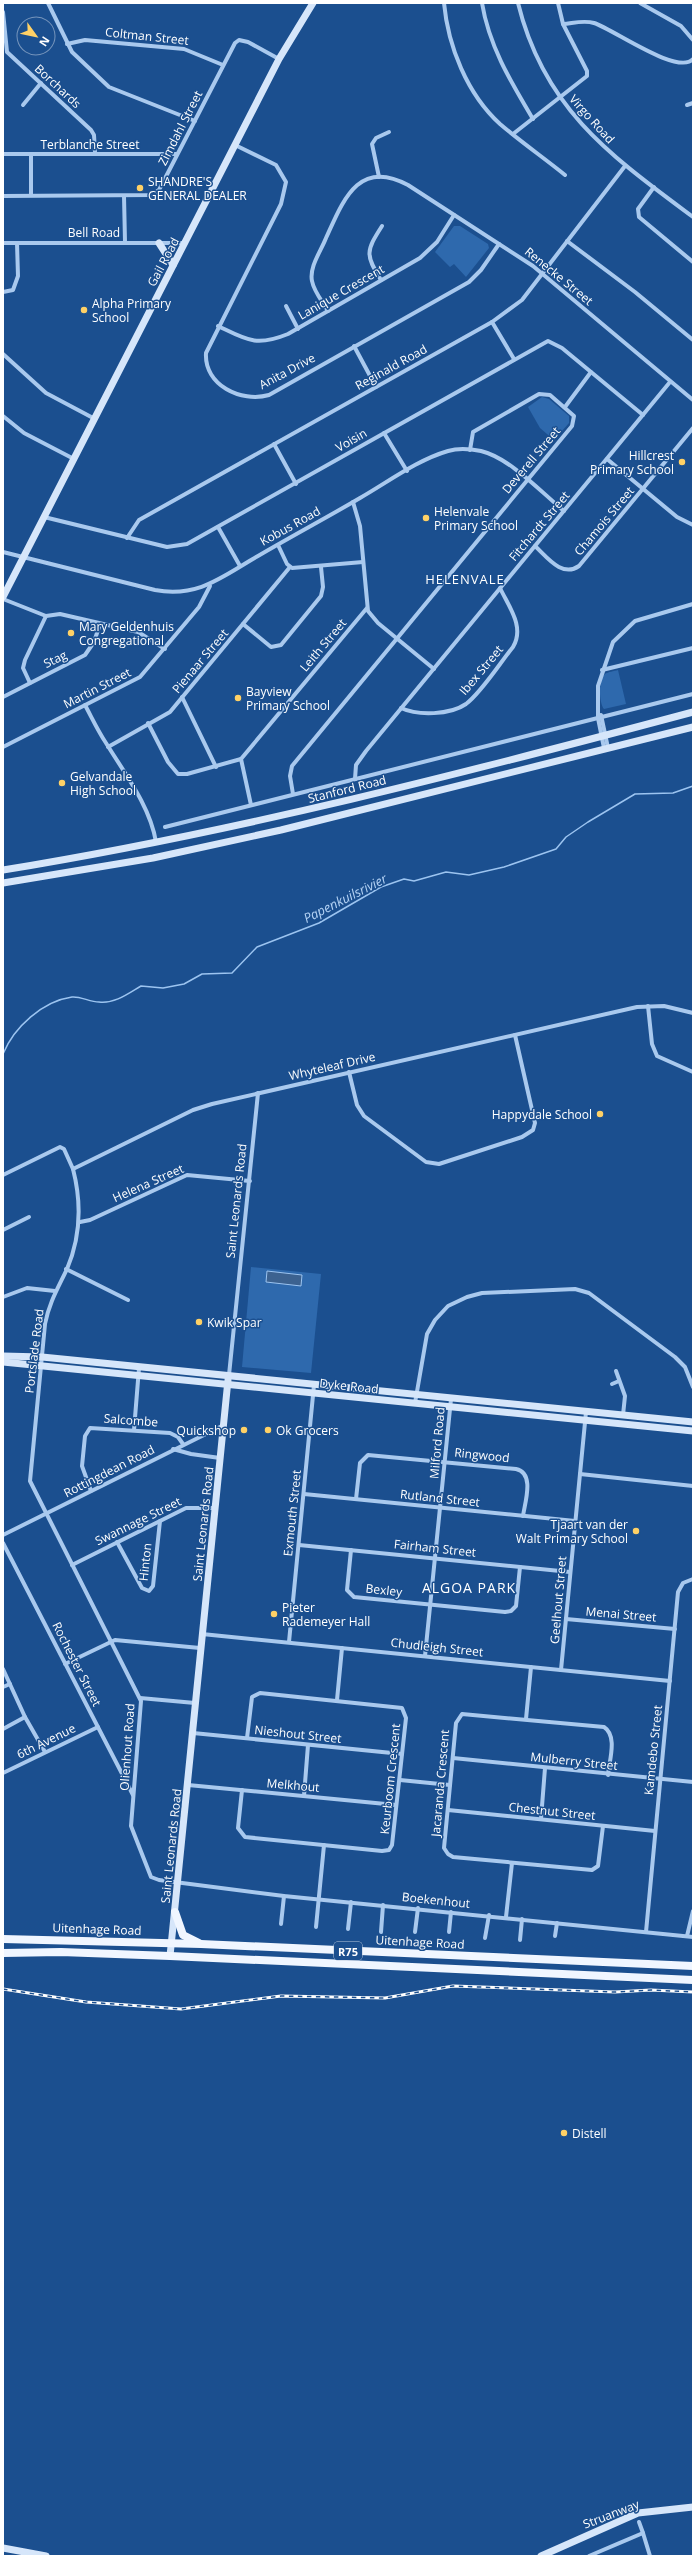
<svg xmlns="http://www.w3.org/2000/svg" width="696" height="2559" font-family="'Open Sans',sans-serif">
	<rect width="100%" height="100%" fill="#1b4f8f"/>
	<g fill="#2e69ad">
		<path d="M454,226H460L488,244L489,248L466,277L454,264L450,267L435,252Z"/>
		<path d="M542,397L549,399L569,416V423L554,440L540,428L528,407Z"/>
		<path d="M618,670L626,704L604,709C599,703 598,679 605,674C608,672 614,671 618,670Z"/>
		<path d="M251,1267L321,1274L311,1373L242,1367Z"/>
	</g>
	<path fill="#3c6290" stroke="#9cc4f0" d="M267,1271L302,1275L301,1286L266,1282Z"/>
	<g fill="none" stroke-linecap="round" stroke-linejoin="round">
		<path stroke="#9cc4f0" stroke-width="1.5" d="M3,1054C14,1027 43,1001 72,997C80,996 90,1002 99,1002C115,1004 129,993 141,986L163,988L184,984L202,974L232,973L257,947L319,923L381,887L404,879L414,881L446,872L469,875L504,867L556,849L566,837L588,822L635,794L673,793L693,786"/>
		<g stroke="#a9c9ee" stroke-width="4">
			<path d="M48,3L72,52L109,87L195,121"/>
			<path d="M444,3C448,46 467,94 500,124C521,142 544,158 565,175"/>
			<path d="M482,3C489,46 511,82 533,119"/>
			<path d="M518,3C544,109 611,156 693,217"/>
			<path d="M640,3L681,26L693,40"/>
			<path d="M3,12L7,52L91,130L94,135L95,152"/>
			<path d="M563,24C574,23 584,20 594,23C613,29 678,76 693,59"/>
			<path d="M67,44L85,40L184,49L223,65"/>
			<path d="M23,105L41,83"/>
			<path d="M687,105L693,103"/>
			<path d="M513,134L587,76V71L563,24L558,3"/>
			<path d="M235,145L276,165L286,182L281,204L206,353C204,385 241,403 269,395L469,282L481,270L499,244"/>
			<path d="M3,154H177"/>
			<path d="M31,154V195"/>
			<path d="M379,177L372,144L376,138L389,132"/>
			<path d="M654,187L638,209L639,217L693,262"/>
			<path d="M3,196L152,195L159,190L235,43L239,40L248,42L279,59"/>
			<path d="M124,196L125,242"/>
			<path d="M567,241L635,292L693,340"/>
			<path d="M3,243H185"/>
			<path d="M381,280C365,255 366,251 382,226"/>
			<path d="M3,292L13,290L18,276L17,243"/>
			<path d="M286,306L298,329"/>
			<path d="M328,311C323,302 314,292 312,281C309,267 321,251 326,238C343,201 358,158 408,185L533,266L693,400"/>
			<path d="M492,322L514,359"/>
			<path d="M218,326C247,340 256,347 288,334L420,258L437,242L454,215"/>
			<path d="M354,346L376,387"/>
			<path d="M3,354L46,393L95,419"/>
			<path d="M565,407L591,372"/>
			<path d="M3,416L24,433L74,459"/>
			<path d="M384,433L407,471"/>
			<path d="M274,444L296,484"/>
			<path d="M607,459L677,517L693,525"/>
			<path d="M353,502L360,526L368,611L378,623L434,669"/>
			<path d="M44,517L167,547L187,544L548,341L562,348L643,415"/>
			<path d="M218,527L240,566"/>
			<path d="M127,538L139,520L492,322L522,300L625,166"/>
			<path d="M278,545L287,564L292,568L363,562"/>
			<path d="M535,546C547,557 562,578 579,566L693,428"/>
			<path d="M3,552L155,590C199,598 223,576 258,556C292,536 326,518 360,498C388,482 417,460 448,451C458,448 471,449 481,451C510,458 541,492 564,511"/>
			<path d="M3,599L46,616"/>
			<path d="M243,624L271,647L281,645L321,596L323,587L321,567"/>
			<path d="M602,670L693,648"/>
			<path d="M30,683L23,668L25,660L46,616L60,614L138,632L165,649"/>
			<path d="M3,697L85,655L94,642L100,624"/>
			<path d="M182,697L216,767"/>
			<path d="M85,705C92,718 98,731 106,743C125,774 150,806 156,842"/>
			<path d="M401,708C418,716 450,715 466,704C481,693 500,663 513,647C525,627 509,607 500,588"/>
			<path d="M601,715L608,748"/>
			<path d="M148,723L168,762L178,774H187L241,759"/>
			<path d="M3,747L140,677L199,607L210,586"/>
			<path d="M108,747L170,712L290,567"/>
			<path d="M604,748L598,718V686L613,642L635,621L693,604"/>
			<path d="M355,779L356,765L366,751L670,382"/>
			<path d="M293,794L290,776L292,766L572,426L574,416L550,395L539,394L473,432L470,450"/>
			<path d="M251,805L241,759L367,608"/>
			<path d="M165,827L693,694"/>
			<path d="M648,1006L652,1044L657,1056L693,1072"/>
			<path d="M349,1072L357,1105L364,1116L426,1162L439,1164L522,1137L533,1130L535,1123L515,1035"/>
			<path d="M73,1169C82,1204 81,1236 67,1269C58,1288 49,1303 45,1324L30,1481L141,1701L131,1826L151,1877L159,1880L284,1896L693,1937"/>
			<path d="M3,1175L60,1147L64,1149L73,1169L193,1110L212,1104L637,1007L664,1006L693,1013"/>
			<path d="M80,1222L90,1220L187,1175L250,1181"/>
			<path d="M3,1230L29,1217"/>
			<path d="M66,1269L128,1300"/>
			<path d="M3,1297L27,1288L55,1291"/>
			<path d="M616,1371L625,1396L623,1415"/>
			<path d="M229,1375L258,1093"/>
			<path d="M612,1384L619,1381"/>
			<path d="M415,1403L427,1334L435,1320L448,1306L467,1297L482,1293L575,1289L589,1293L675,1357L685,1367L693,1387"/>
			<path d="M134,1430L139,1368"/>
			<path d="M173,1449L191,1454L220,1458"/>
			<path d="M580,1474L693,1486"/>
			<path d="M91,1491L82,1466L85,1436L90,1428L170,1433L178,1437L183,1444"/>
			<path d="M304,1494L575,1521"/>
			<path d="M356,1499L360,1463L368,1455L516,1469C535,1473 525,1502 523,1516"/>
			<path d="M3,1535L224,1425"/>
			<path d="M117,1542L142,1588L149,1591L153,1586L160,1521"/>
			<path d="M3,1543L133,1795"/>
			<path d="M299,1545L570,1572"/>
			<path d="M351,1550L347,1590L354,1597L505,1612L511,1611L516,1606L520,1567"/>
			<path d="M72,1565L186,1508H215"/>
			<path d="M566,1619L675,1629"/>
			<path d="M202,1634L670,1681"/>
			<path d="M289,1642L314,1385"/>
			<path d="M425,1656L451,1399"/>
			<path d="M65,1664L115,1640L200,1648"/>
			<path d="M3,1669L25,1717L45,1752"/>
			<path d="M561,1670L586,1412"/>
			<path d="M3,1687L10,1684"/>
			<path d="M140,1698L195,1703"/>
			<path d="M337,1700L342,1648"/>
			<path d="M526,1719L531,1667"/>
			<path d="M3,1729L25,1717"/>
			<path d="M193,1733L402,1754"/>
			<path d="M453,1758L693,1782"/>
			<path d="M3,1773L98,1727"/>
			<path d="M400,1780L450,1785"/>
			<path d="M188,1785L396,1805"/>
			<path d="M242,1790L238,1828L245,1837L382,1851L389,1850L392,1845L406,1718L402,1708L260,1693L252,1697L247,1738"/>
			<path d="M304,1796L308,1745"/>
			<path d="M448,1810L655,1831"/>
			<path d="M541,1819L545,1768"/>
			<path d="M603,1826L598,1866L592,1870L453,1857L448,1854L444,1848L456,1723L462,1714L604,1727C618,1736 609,1761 608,1775"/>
			<path d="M506,1917L512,1863"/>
			<path d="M281,1924L284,1896"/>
			<path d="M316,1927L324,1845"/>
			<path d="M348,1929L351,1902"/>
			<path d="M381,1932L383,1905"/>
			<path d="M415,1932L418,1908"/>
			<path d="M449,1932L451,1912"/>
			<path d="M646,1932L678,1592L683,1583L693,1579"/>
			<path d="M555,1936L557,1923"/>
			<path d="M687,1936L693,1911"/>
			<path d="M485,1938L489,1915"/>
			<path d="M520,1940L522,1919"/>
			<path d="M639,2522L643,2533"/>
			<path d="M589,2556L643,2533L650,2556"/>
		</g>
		<g stroke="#d6e6fa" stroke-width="7">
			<path d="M159,243L173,265"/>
			<path d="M3,597L279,59L313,3"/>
			<path d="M3,870C236,832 465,773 693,712"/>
			<path d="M3,883L153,858L281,830L693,727"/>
			<path d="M3,1356L42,1357L693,1422"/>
			<path d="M3,1362L693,1431"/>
			<path d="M170,1956L228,1380"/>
			<path d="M3,2548L46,2556"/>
			<path d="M541,2556L638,2513L693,2507"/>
		</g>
		<g stroke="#f0f6ff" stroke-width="8">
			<path d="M175,1912L183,1935L199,1943"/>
			<path d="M3,1939L201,1944L693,1966"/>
			<path d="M3,1953L61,1952L170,1956L693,1980"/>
		</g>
		<g stroke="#fff" stroke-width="3">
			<path id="rail" d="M3,1989L86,2002L181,2009L281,1996L385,1998L453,1986L615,1992L651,1990L693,1992"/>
		</g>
		<use href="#rail" stroke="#1b4f8f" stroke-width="1.5" stroke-dasharray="4.5" stroke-linecap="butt"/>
	</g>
	<g fill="#ffd166" stroke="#1b4f8f" stroke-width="1.5">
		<circle cx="140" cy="188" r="4"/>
		<circle cx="84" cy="310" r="4"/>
		<circle cx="682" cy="462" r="4"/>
		<circle cx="426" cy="518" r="4"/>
		<circle cx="71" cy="633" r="4"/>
		<circle cx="238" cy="698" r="4"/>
		<circle cx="62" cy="783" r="4"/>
		<circle cx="600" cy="1114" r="4"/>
		<circle cx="199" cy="1322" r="4"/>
		<circle cx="244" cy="1430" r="4"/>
		<circle cx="268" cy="1430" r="4"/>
		<circle cx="636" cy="1531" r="4"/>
		<circle cx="274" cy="1614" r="4"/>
		<circle cx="564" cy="2133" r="4"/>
	</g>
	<g text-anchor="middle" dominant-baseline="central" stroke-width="3" stroke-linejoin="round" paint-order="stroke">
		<rect fill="#1b4f8f" stroke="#bbcadd" stroke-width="1" x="334" y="1942" width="28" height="18" rx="3"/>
		<g font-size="11" font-weight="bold" fill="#fff">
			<text x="348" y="1951">R75</text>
		</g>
		<g font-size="12" fill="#fff" stroke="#1b4f8f">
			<text transform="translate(147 36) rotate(6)">Coltman Street</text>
			<text transform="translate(58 86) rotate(43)">Borchards</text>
			<text transform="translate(592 119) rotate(48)">Virgo Road</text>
			<text transform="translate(180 128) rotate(-63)">Zimdahl Street</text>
			<text x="90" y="144">Terblanche Street</text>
			<text x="94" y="232">Bell Road</text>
			<text transform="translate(163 262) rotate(-62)">Gail Road</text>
			<text transform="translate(559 276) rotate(39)">Renecke Street</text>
			<text transform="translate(341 292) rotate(-30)">Lanique Crescent</text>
			<text transform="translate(391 367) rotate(-29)">Reginald Road</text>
			<text transform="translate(287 371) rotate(-28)">Anita Drive</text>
			<text transform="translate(351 440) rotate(-30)">Voisin</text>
			<text transform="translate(531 460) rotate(-50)">Deverell Street</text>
			<text transform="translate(604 521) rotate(-50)">Chamois Street</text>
			<text transform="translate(290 526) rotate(-29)">Kobus Road</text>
			<text transform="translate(539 526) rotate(-50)">Fitchardt Street</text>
			<text transform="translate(323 645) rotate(-50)">Leith Street</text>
			<text transform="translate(55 659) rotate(-26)">Stag</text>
			<text transform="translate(200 661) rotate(-50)">Pienaar Street</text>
			<text transform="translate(481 670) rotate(-50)">Ibex Street</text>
			<text transform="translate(97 688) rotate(-27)">Martin Street</text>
			<text transform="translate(347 789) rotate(-14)">Stanford Road</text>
			<text transform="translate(332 1066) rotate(-13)">Whyteleaf Drive</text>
			<text transform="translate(148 1183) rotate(-24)">Helena Street</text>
			<text transform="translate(236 1201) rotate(-84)">Saint Leonards Road</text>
			<text transform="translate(34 1351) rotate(-83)">Portslade Road</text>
			<text transform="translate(349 1386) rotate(6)">Dyke Road</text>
			<text transform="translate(131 1420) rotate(4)">Salcombe</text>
			<text transform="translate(437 1443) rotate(-85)">Milford Road</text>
			<text transform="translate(482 1455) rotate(6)">Ringwood</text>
			<text transform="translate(109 1471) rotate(-27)">Rottingdean Road</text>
			<text transform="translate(440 1498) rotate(6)">Rutland Street</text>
			<text transform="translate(292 1513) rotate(-84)">Exmouth Street</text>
			<text transform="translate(138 1521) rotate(-26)">Swannage Street</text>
			<text transform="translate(203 1524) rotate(-84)">Saint Leonards Road</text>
			<text transform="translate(435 1548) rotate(6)">Fairham Street</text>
			<text transform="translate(145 1562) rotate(-84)">Hinton</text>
			<text transform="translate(384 1590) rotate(6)">Bexley</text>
			<text transform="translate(558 1600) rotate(-85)">Geelhout Street</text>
			<text transform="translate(621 1614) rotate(5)">Menai Street</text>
			<text transform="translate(437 1647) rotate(6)">Chudleigh Street</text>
			<text transform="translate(77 1664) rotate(63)">Rochester Street</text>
			<text transform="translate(298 1734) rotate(6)">Nieshout Street</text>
			<text transform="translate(46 1741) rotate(-26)">6th Avenue</text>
			<text transform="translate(127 1747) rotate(-86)">Olienhout Road</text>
			<text transform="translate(653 1750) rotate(-84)">Kamdebo Street</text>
			<text transform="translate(574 1761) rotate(6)">Mulberry Street</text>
			<text transform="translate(390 1779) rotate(-84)">Keurboom Crescent</text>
			<text transform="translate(440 1783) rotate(-85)">Jacaranda Crescent</text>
			<text transform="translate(293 1785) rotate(5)">Melkhout</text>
			<text transform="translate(552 1811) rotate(6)">Chestnut Street</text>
			<text transform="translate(171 1846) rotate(-84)">Saint Leonards Road</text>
			<text transform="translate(436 1900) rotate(6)">Boekenhout</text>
			<text transform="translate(97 1929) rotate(2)">Uitenhage Road</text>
			<text transform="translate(420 1942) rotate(3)">Uitenhage Road</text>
			<text transform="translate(611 2514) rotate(-21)">Struanway</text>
		</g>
		<g font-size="12" fill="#fff" stroke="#1b4f8f" text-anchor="start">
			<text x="148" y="181">SHANDRE'S<tspan x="148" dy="14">GENERAL DEALER</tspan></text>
			<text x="92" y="303">Alpha Primary<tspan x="92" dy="14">School</tspan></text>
			<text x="674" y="455" text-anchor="end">Hillcrest<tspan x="674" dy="14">Primary School</tspan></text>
			<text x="434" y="511">Helenvale<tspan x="434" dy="14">Primary School</tspan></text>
			<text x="79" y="626">Mary Geldenhuis<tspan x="79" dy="14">Congregational</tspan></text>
			<text x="246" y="691">Bayview<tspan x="246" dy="14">Primary School</tspan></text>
			<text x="70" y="776">Gelvandale<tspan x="70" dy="14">High School</tspan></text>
			<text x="592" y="1114" text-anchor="end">Happydale School</text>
			<text x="207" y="1322">Kwik Spar</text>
			<text x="236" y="1430" text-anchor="end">Quickshop</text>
			<text x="276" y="1430">Ok Grocers</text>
			<text x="628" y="1524" text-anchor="end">Tjaart van der<tspan x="628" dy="14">Walt Primary School</tspan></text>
			<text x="282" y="1607">Pieter<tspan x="282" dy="14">Rademeyer Hall</tspan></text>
			<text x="572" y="2133">Distell</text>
		</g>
		<g font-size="13" letter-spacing="1" fill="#fff" stroke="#1b4f8f">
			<text x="465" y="579">HELENVALE</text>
		</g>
		<g font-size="13" font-style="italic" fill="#b5d3f5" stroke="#1b4f8f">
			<text transform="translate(345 898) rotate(-27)">Papenkuilsrivier</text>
		</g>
		<g font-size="14" letter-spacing="1" fill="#fff" stroke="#1b4f8f">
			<text x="469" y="1587">ALGOA PARK</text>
		</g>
	</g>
	<rect width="696" height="2559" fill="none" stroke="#ffffff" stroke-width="8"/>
	<g transform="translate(36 36) rotate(123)"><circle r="19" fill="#1b4f8f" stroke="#7695bc"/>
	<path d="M0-3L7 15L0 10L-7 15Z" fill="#ffd166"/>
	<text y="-6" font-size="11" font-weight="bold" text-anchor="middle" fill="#ffffff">N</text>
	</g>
</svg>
